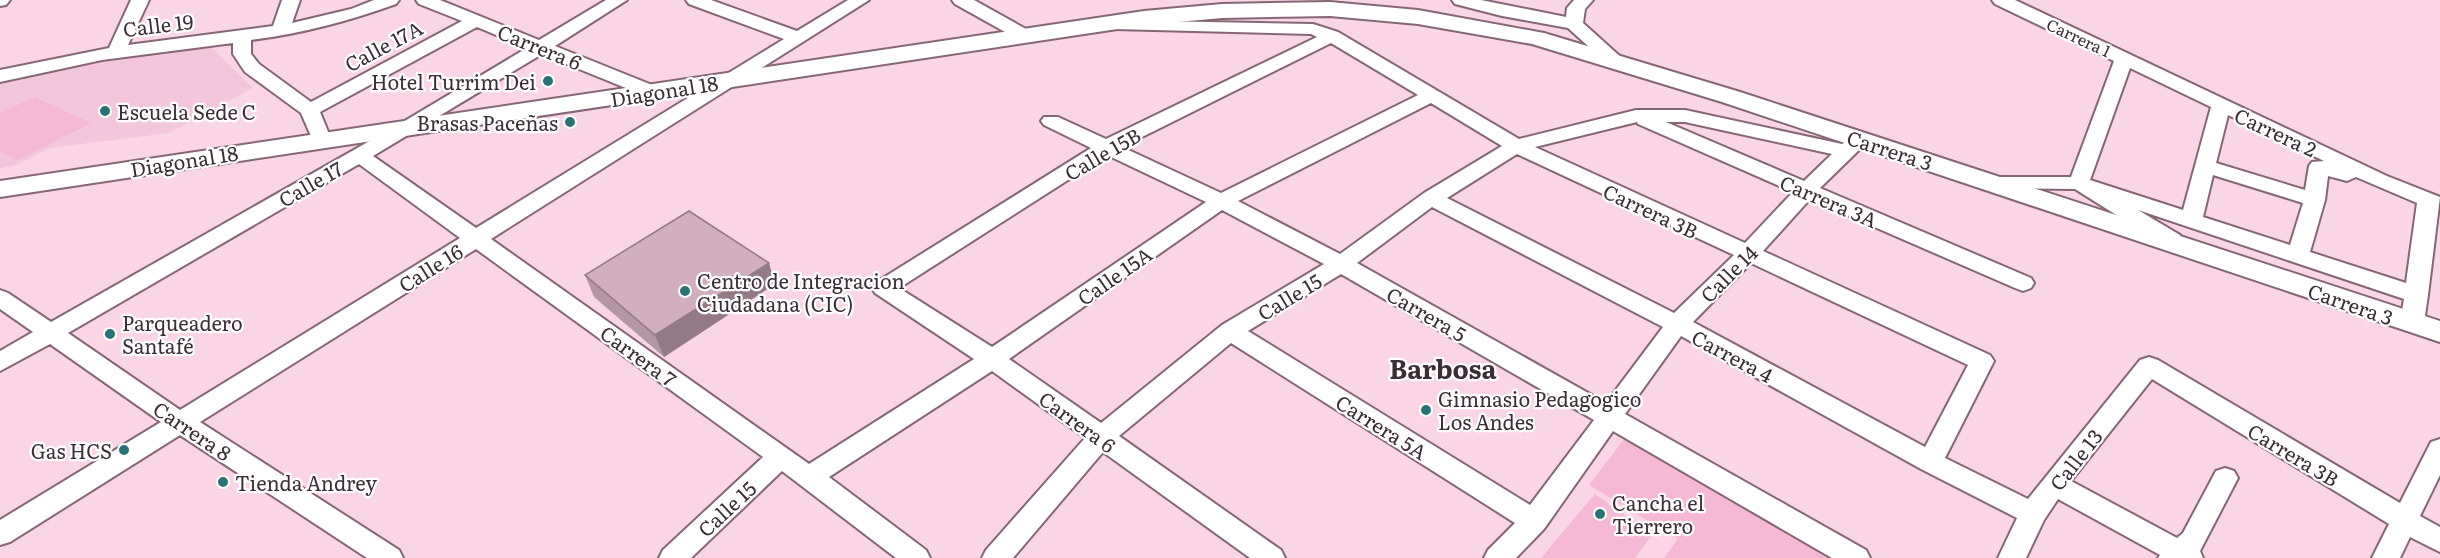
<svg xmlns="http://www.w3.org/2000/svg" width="2440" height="558" font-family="Literata,serif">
	<rect width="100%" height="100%" fill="#fad5e6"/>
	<path fill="#f2c7dc" d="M209,45L253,88L169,133L49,148L17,165L0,168V84L106,61Z"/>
	<g fill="#f5b8d5">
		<path d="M35,97L91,123L18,160L0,151V113Z"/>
		<path d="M1628,434L1842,558H1664L1678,539L1589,485Z"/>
		<path d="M1595,494L1652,535L1635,558H1541Z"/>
	</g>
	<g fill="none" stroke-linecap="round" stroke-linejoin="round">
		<g stroke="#866675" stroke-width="4">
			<g id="minor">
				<path d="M0,0H10L6,5L0,6Z"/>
				<path d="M131,0H149L128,45L273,26L282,0H300L292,23L351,9L374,0H399L396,4C349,21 300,34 251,40V54L259,64L311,102L462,21L419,4L416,0H440L539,40L606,0H627L555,46L662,89L665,93L662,97H648L542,54L373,156L476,228L784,39L689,4L686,0H711L797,31L848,0H869L491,239L809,464L974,359L875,293L872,288L875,283L1091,148L1044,125L1041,121L1044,117H1058L1106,139L1317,37L1311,34L1114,29L1108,28L1105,24L1108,20L1313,24L1338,32L1519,139L1636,110H1685L1842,144L1854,138L1861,140L1864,144L1861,148L1820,188L2031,278L2034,283L2031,288L2023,291L2015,288L1810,199L1763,251L1990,355L1994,361L1945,458L2028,499L2140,360L2149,357L2158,360L2400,503L2431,442L2440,439V475L2420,516L2440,527V552L2410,537L2400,558H2372L2389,524L2152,379L2071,481L2177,538L2183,533L2216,471L2225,468L2234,471L2238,478L2200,551L2203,558H2158L2160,555L2058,499L2044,520L2026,558H1998L2017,518L1921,469L1681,336L1625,414L1866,550L1870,558H1832L1613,431L1544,529L1516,558H1484L1488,550L1515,523L1231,343L1119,436L1281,550L1285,558H1250L1103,452L1013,558H982L986,550L1085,438L992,371L829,477L926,550L930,558H896L782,471L691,558H659L663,550L763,457L476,249L200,422L399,550L403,558H367L180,435L10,542L0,545V520L161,422L50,344L0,371V351L33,332L0,309V290L8,293L51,322L403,122L527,48L477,27L320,112L331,139L328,143H314L301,113L245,72L233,54V43L102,60L0,82V70L109,48ZM1331,43L1418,95L1221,193L1122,147ZM1431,103L1502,146L1424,193L1340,254L1238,201ZM1637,122L1638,124L1793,192L1745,243L1535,147ZM1666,122H1685L1832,154L1804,181ZM1517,154L1734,255L1674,313L1447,198ZM1107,155L1206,202L992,347L899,288ZM359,164L460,238L180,410L68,333ZM1432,207L1663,327L1606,403L1357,263ZM1222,210L1324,264L1222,325L1101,423L1009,359ZM1751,263L1968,365L1925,447L1693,322ZM1341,274L1594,420L1530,505L1248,331Z"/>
				<path d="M952,0H974L1033,33L1036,37L1033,41H1021L955,4Z"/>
				<path d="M1452,0H1481L1566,17L1567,8L1574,0H1593L1585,9L1583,23L1624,60L1622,64H1608L1568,28L1502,16L1455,4Z"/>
				<path d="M1992,0H2015L2387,176L2440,197L2428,295L2424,323L2420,329L2412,331L2404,329L2400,323L2404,299L2138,210L2180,235L2183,240L2180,245L2172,247L2164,245L2075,189L1988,188L1985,183L1988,178L1995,177H2071L2114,61L1995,4ZM2130,68L2211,107L2183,210L2090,180ZM2228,115L2324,161L2312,162L2309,166L2305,190L2216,163ZM2213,175L2303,203L2290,245L2203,217ZM2328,176L2347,181L2356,177L2417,203L2406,283L2310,252L2325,200Z"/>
			</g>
		</g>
		<g stroke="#866675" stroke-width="4">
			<path id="major" d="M1330,2L1418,10L1544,33L1740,92L2440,321V342L1722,102L1532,44L1418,24L1330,16L1222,18L1144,25L0,197V181L1144,11L1222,4Z"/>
		</g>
		<use href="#minor" fill="#fff" fill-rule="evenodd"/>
		<use href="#major" fill="#fff" fill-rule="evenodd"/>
	</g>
	<path fill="#b596a4" d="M585,275L775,284L664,357L594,297Z"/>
	<path fill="#937a86" d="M769,263L775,284L664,357L655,335Z"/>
	<path fill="#d2afbf" stroke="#937a86" stroke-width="1.5" d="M689,211L769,263L655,335L585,275Z"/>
	<g fill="#287376" stroke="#fff" stroke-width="2">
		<circle cx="548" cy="81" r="6"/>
		<circle cx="105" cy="111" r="6"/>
		<circle cx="570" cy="122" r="6"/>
		<circle cx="685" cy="291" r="6"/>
		<circle cx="110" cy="334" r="6"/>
		<circle cx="1426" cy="410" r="6"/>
		<circle cx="124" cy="450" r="6"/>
		<circle cx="223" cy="482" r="6"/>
		<circle cx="1600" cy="514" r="6"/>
	</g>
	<g text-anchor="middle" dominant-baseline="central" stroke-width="4.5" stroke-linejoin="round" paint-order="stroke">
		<g font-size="16" fill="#3c2e35" stroke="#fff">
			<text transform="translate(2079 37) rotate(25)">Carrera 1</text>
		</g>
		<g font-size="20" fill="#3c2e35" stroke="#fff">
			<text transform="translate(158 24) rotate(-7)">Calle 19</text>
			<text transform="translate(383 45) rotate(-28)">Calle 17A</text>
			<text transform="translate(540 46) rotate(22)">Carrera 6</text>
			<text transform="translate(664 90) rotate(-9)">Diagonal 18</text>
			<text transform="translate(2276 131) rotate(25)">Carrera 2</text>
			<text transform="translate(1890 149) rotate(18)">Carrera 3</text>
			<text transform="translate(1102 153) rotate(-30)">Calle 15B</text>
			<text transform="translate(184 160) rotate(-9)">Diagonal 18</text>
			<text transform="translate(310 183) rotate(-30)">Calle 17</text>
			<text transform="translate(1829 200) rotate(23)">Carrera 3A</text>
			<text transform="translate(1651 210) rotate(25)">Carrera 3B</text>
			<text transform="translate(430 267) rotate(-32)">Calle 16</text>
			<text transform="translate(1728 273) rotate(-45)">Calle 14</text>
			<text transform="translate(1114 275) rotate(-35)">Calle 15A</text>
			<text transform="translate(1289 296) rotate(-31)">Calle 15</text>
			<text transform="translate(2351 303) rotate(19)">Carrera 3</text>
			<text transform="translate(1427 313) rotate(30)">Carrera 5</text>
			<text transform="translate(639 355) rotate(36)">Carrera 7</text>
			<text transform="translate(1733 355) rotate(28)">Carrera 4</text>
			<text transform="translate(1078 421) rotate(36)">Carrera 6</text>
			<text transform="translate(1382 426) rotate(32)">Carrera 5A</text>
			<text transform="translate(193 430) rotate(34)">Carrera 8</text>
			<text transform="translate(2294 454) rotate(31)">Carrera 3B</text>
			<text transform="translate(2075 459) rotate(-52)">Calle 13</text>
			<text transform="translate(726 508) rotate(-43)">Calle 15</text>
		</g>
		<g font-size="20" fill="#3c2e35" stroke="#fff" text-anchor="start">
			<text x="536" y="81" text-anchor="end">Hotel Turrim Dei</text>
			<text x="117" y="111">Escuela Sede C</text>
			<text x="558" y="122" text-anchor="end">Brasas Paceñas</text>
			<text x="697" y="280">Centro de Integracion<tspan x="697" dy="23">Ciudadana (CIC)</tspan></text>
			<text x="122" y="322">Parqueadero<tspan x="122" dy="23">Santafé</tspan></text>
			<text x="1438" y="398">Gimnasio Pedagogico<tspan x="1438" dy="23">Los Andes</tspan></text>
			<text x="112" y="450" text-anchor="end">Gas HCS</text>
			<text x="235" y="482">Tienda Andrey</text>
			<text x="1612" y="502">Cancha el<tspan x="1612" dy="23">Tierrero</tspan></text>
		</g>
		<g font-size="26" font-weight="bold" fill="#3c2e35" stroke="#fff">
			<text x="1443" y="367">Barbosa</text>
		</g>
	</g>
</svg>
